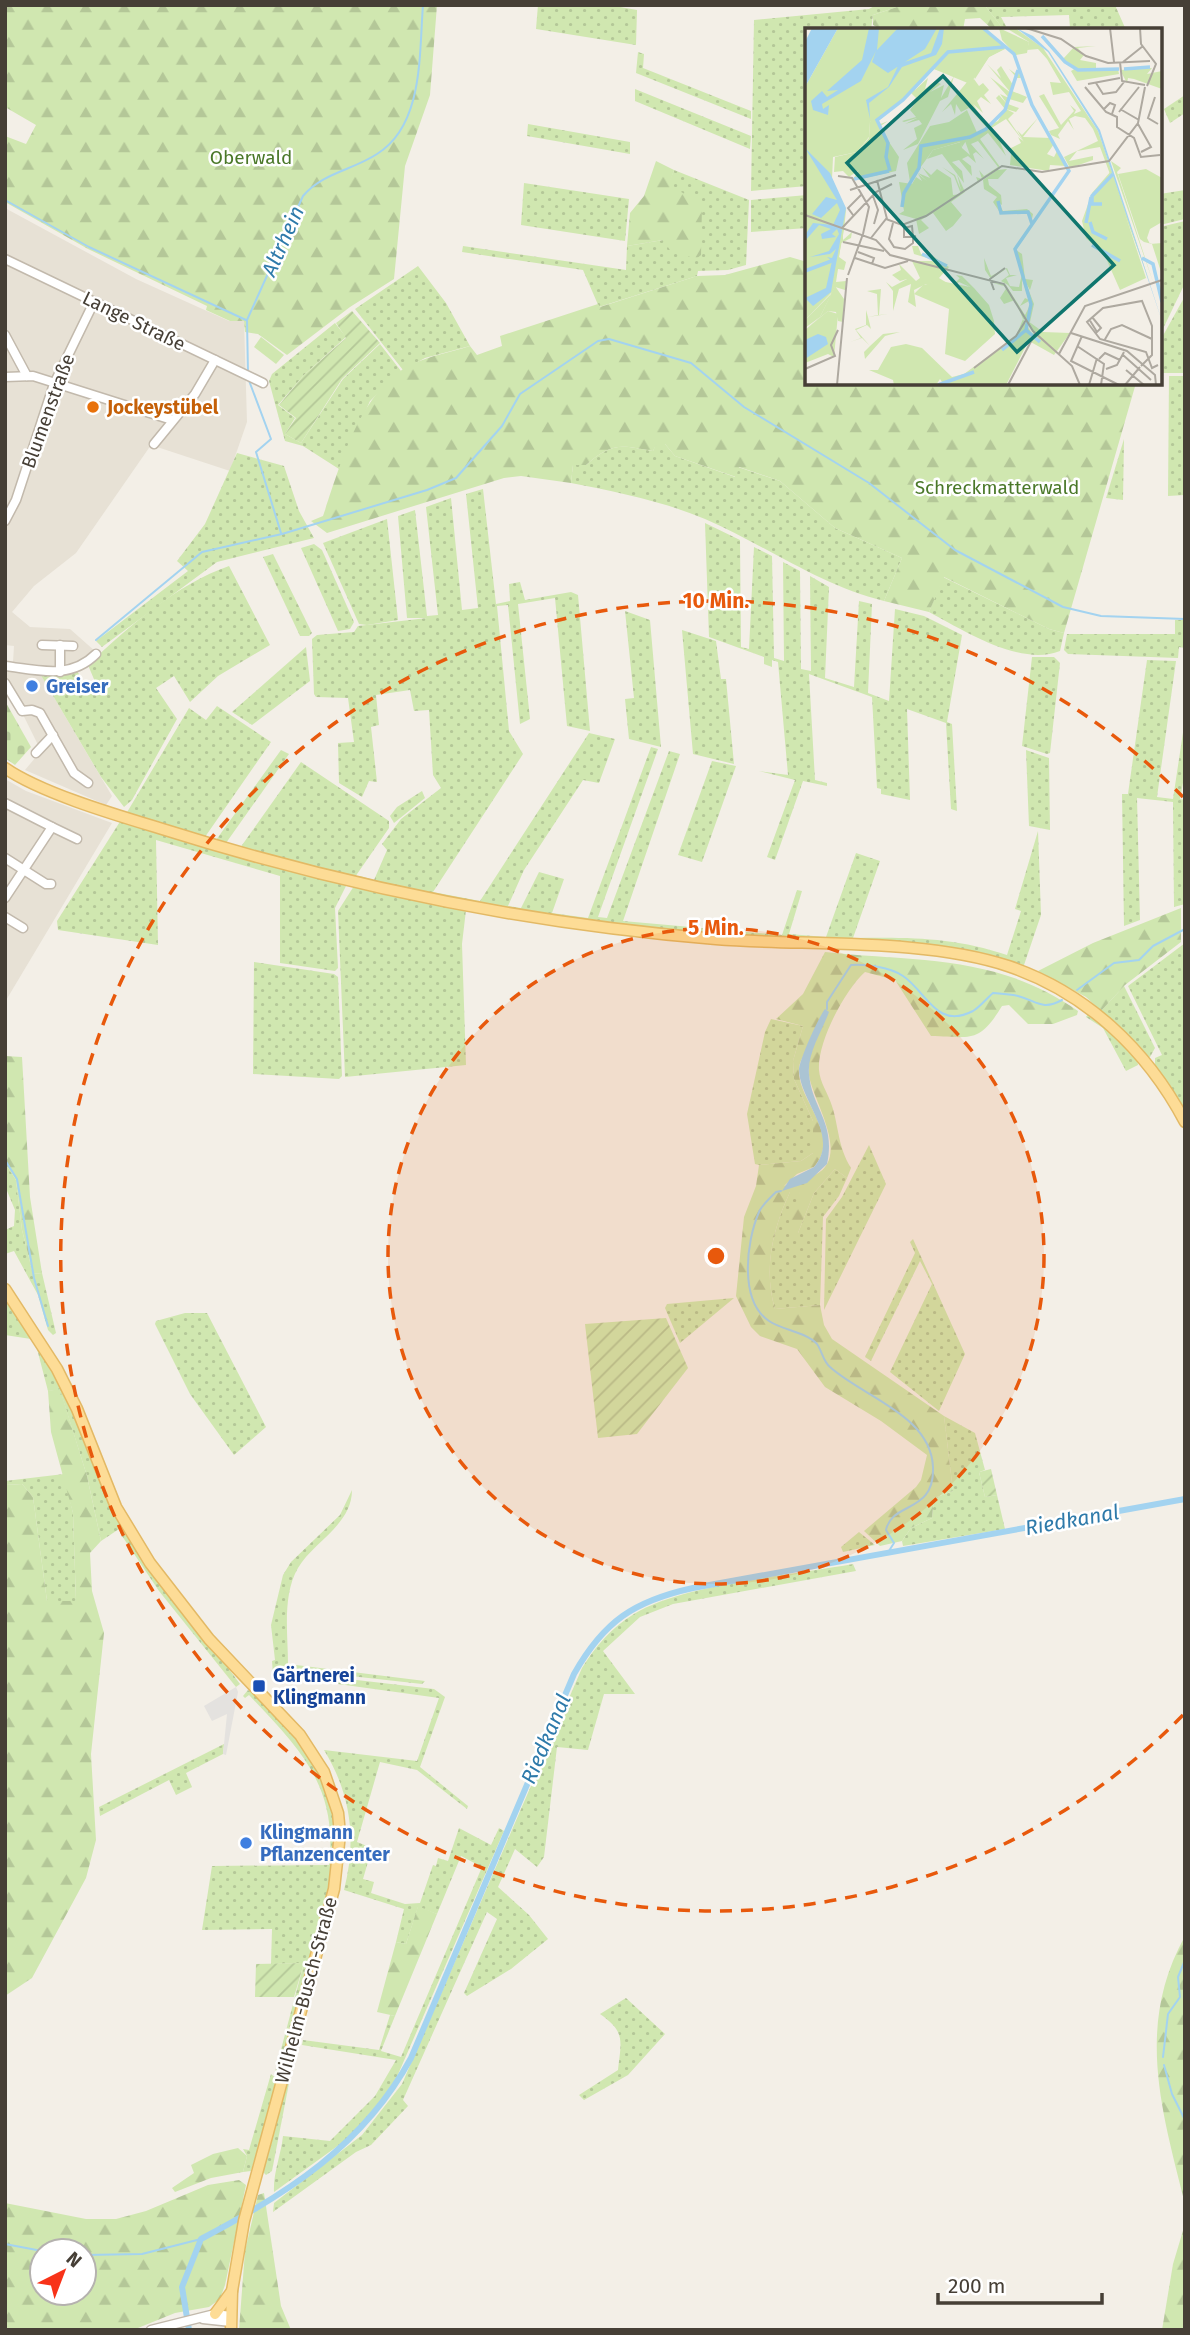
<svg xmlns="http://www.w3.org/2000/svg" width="1190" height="2335" font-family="'Fira Sans',sans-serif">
	<defs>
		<pattern id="grass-dots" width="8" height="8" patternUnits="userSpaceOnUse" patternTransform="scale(1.75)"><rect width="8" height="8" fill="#d0e7b0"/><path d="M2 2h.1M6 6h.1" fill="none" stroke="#b4c798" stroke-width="1.8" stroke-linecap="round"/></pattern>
		<pattern id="forest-firs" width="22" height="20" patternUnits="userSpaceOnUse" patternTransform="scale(1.75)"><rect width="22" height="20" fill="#d0e7b0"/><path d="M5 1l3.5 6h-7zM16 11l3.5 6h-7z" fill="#b4c798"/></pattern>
		<pattern id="cemetery-stones" width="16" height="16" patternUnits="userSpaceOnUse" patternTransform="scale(1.75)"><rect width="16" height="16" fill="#d0e7b0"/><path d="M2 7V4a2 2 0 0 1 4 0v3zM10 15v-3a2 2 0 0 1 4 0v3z" fill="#b4c798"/></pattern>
		<pattern id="garden-furrows" width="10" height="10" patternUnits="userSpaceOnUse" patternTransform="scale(1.75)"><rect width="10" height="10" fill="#d0e7b0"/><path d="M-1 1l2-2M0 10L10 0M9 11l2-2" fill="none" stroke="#b4c798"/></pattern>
	</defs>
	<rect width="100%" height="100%" fill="#f3efe7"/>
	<g fill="#e7e1d5">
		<path d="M5,208L136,279L229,321H244L247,422L230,471L151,445L76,553L34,586L12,612L30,627L70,629L96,652L70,668L13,662L14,646L5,645Z"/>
		<path d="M8,670L39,672L112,796L106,805L25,770L41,751L5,678Z"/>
		<path d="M5,779L26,791L112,823L5,1002Z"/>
	</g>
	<g fill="url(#grass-dots)">
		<path d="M538,5H609L637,10L636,45L536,29Z"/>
		<path d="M876,5H903L873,15L871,30H807V186L751,191L754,20L869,9Z"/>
		<path d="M980,5H1115L1126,30H1026L1070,28L1069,15L1001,17L1008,30H1004L986,7Z"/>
		<path d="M638,52L644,54L643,68L751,111V119L636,73Z"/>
		<path d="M635,89L751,136L750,149L635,101Z"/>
		<path d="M1185,95V113L1170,123L1164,109Z"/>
		<path d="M528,124L630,142V154L527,136Z"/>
		<path d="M674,170L749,200L746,265L728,270L698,271L697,276L599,307L583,270L462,252L463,246L626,270L627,246L663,240L668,185Z"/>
		<path d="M524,183L629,199L625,241L521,225Z"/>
		<path d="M1185,190V219L1160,225V194Z"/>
		<path d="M807,195V228L751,232V200Z"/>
		<path d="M1185,221V283L1160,335V227Z"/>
		<path d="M418,266L446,303L470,346L425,358L403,370L355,309Z"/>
		<path d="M1185,296V373H1160V341Z"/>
		<path d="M335,323L346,337L304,375L278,405L295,418L285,434L301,443L343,379L380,344L401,371L370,401L339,469L303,446L285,441L269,381L272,374Z"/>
		<path d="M1169,376H1185V495L1168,496Z"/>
		<path d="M1124,439L1123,500L1106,498Z"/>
		<path d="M656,444H665L675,456L735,477L738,467L780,481L835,528L902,558L884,601C821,586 765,545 705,519C662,501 617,492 571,483L573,465H586C612,442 620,445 653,451Z"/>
		<path d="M237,453L284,466L299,511L314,538L217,562L102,647L96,641L188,571L177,561L205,524Z"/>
		<path d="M483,489L496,604L510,601L509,584L520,582L525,600L571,592L578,595L590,731L567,726L555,598L518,604L530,719L520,724L508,605L497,606L509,731L523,754L433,892L480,901L589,733L615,739L599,783L583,780L524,870L508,906L521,908L539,872L564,879L552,913L588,918L651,747L658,749L598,917L607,918L669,751L680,754L623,921L782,935L797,890L802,891L789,934L826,937L856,853L880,861L853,938C908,937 954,937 1007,955L1021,911L1015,909L1038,831L1041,915L1023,968L973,954L650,929L477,905L358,878L360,876L374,880L387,850L382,844L401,819L441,788L433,775L429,710L414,711L410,690L376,695L379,725L371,727L377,782L369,781L362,797L339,783L338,743L354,742L348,698L316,697L314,694L312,639L317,635L354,632L358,626L427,618H407L398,516L415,510L427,616L438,615L426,507L451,498L462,610L478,608L466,494Z"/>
		<path d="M387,519L398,620L367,625L359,624L323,543Z"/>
		<path d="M705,523L740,540L741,647L749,649L754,547L772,556L774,658L784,661L783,562L800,571L801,669L811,671L810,576L829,587L825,678L854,687L859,601L872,604L868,693L889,701L895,609L924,616L962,635L947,722L952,724L957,811L951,809L946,723L907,709L910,800L881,794V789L877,788L872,697L809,674L815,780L827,783V786L803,781L775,860L767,857L795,780L759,771L788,775L778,662L772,660V667L764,664V657L709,637Z"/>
		<path d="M314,544L322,550L354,622L350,629L338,631L301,548Z"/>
		<path d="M273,554L312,633L309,636H300L263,557Z"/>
		<path d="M229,566L270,645L218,676L190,702L174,676L156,688L177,719L132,800L124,807L101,777L39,672L77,670L85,688L96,684L88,665C128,627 177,584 229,566Z"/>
		<path d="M943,577L1049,629L1064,633L1060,651C1020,667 963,630 929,612Z"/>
		<path d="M625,611L650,620L661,747L629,739L625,699L634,698Z"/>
		<path d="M1175,620H1185V648L1179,647L1178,658L1068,654L1064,650L1067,634H1175Z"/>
		<path d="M682,630L716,641L721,679H726L734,764L693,754Z"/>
		<path d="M306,647L310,681L252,725L232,712Z"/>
		<path d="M1032,657H1054L1060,663L1050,753L1047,754L1022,746Z"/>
		<path d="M1147,660L1176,661L1157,797L1173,799L1185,719V772L1180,799L1185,800V904L1174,907L1173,802L1137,798L1140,920L1124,926L1122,794H1128Z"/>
		<path d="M217,706L271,742L205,837L216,840L281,750L289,754L226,843L240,848L301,762L389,821V828L355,877L239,849L126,814L189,708L206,720Z"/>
		<path d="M1026,750L1049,758L1050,830L1029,826Z"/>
		<path d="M712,761L736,766L702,862L678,855Z"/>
		<path d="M422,791L425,798L394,823L390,816L397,807Z"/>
		<path d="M121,820L347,884L335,908L338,968L335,971L280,963V876L156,840L158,945L58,930L57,921Z"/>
		<path d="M354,886L466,910L462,944L466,1065L345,1077L338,911Z"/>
		<path d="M1185,943V1115L1155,1068V1058L1162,1055L1128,986Z"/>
		<path d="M254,962L334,974L338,977L342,1076L339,1079L253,1074Z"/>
		<path d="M1124,986L1155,1048L1150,1057L1145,1056L1100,1012Z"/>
		<path d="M1089,1012L1137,1057L1138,1065L1126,1071L1103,1028L1086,1017Z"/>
		<path d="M771,1019L803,1026L793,1061L794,1079L813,1121V1153L801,1161L759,1165L755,1164L747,1114L765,1032Z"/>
		<path d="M869,1145L886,1184L824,1310L826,1219L842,1197Z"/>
		<path d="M5,1163L16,1180L22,1230L33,1274L42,1273L56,1333L53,1335L48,1330L38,1295L14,1251L5,1254V1230L14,1226L15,1210L5,1186Z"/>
		<path d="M835,1169L847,1178L839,1196L823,1217L820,1305L775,1309C763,1269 773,1228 790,1192H800L798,1233L814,1193Z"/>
		<path d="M913,1239L965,1354L939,1411L890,1372L932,1284L920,1261L871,1361L865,1357L915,1253L910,1242Z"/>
		<path d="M5,1295L32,1335L31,1339L5,1335Z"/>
		<path d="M734,1298L680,1343L665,1308L667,1304Z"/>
		<path d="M185,1313H207L266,1427L234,1455L190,1394L155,1324L156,1321Z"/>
		<path d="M36,1345L66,1393L121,1523L119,1529L101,1541L87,1476L60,1390L48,1391Z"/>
		<path d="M944,1416L975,1433L985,1470L979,1472L985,1497L997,1495L1005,1529L903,1546L902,1541L911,1528L932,1518L934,1498L953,1491Z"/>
		<path d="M64,1474L73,1513L76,1601H47L33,1497L22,1484L5,1485V1481Z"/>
		<path d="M352,1490C352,1525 313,1542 298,1568C282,1595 288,1635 288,1664L425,1681L422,1684L288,1669V1672L434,1689L445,1697L420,1767L468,1806L467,1809L417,1770L380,1762L357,1842L372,1848L363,1879L374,1882L371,1893L405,1904L420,1903L433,1865L436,1866L438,1858L448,1861L459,1828L491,1845L499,1828L504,1831L396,2079L370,2117L350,2137L274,2192C273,2173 281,2155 283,2136L330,2141L375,2096L396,2060L302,2045L303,2040L379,2050L390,2015L395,2016L381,2051L401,2057L482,1867L461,1856L437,1914L418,1907L406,1944L396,1942L404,1909L344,1890C357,1840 351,1794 324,1750L417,1761L439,1698L273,1675L272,1661L275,1660L271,1625L283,1575L291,1562L340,1515Z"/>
		<path d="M123,1530L126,1531L240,1684L236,1687L159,1591L120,1533Z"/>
		<path d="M859,1532L875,1545L843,1552L841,1547Z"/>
		<path d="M853,1564L856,1571L673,1604L640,1617L603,1651L635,1694H604L588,1750L557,1747L544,1857L537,1867L515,1849L498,1887L529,1915L548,1939L511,1969L467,1996L464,1993L497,1919L487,1912L403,2100L408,2106L371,2145L356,2152L273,2212L274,2203L362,2135L402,2084L582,1668C595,1647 612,1627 634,1614C683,1584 793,1575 853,1564Z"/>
		<path d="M248,1690C264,1699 278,1717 290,1730C353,1801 338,1862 315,1945C303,1987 292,2028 281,2069L275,2072L304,1963L271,1964L272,1929L202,1930L212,1866L329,1865C338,1786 300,1749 249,1695L245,1698L243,1696Z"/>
		<path d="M224,1744L223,1754L186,1773L192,1787L176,1795L169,1780L100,1816L99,1807Z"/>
		<path d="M626,1998L665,2034L628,2075L584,2100L579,2095L618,2070C621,2041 626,2032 600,2014Z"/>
		<path d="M271,2074L278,2080L251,2171L243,2172L247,2156L243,2149L249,2150Z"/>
		<path d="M286,2077L290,2078L272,2171L266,2175L261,2170Z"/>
	</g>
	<g fill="url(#forest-firs)" fill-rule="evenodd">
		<path d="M5,5H437L430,95L405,166L394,279L350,307L287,355L258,334L245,332L244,321H230L206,310L207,306L88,249L5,202V136L26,144L36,125L5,107Z"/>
		<path d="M903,5L986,7L1001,26L999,30H993L980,18L965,19L963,30H882L873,25V15Z"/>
		<path d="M656,161L674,170L669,185L702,204L701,255L696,259L670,250L663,240L627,246L630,213L644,196Z"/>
		<path d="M790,257L807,262V383H1136L1064,633L1049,629L944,577L929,612L884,601L902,558L835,528L780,481L739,467L736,477L675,456L665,444L656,445L653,451C620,445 612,442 586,465H573L571,483L521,476L504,478L327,533L311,521L323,516C341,464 359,391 412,364C430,356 451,352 470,346L477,355L502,346L500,336L598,304L600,307L697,276L725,275Z"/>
		<path d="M1181,908V942L1125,985L1101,1011L1086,997L1038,971L1093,943Z"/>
		<path d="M825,952C918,962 997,954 1078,1011L1077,1015L1053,1024H1028L1009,1005L1002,1006C979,1044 971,1037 931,1036L895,980L865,972C845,990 817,1042 819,1070C820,1083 828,1093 832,1106C839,1128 838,1147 851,1168L847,1178L835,1169L814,1193L798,1233L787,1229L800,1192H790C773,1228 763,1269 775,1309L820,1305L824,1325L832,1339L944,1416L953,1491L934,1498L932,1518L911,1528L902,1541L880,1546L864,1531L916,1487L921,1480L927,1455L881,1421L825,1387L797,1349L760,1336L751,1327L736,1296L744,1217L756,1186L759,1165L801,1161L813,1153V1121L794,1079L793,1061L803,1026L776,1019L803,994ZM810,1042C810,1053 808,1065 809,1075C812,1100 852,1157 815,1175C805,1180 794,1182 784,1186L797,1174L814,1167C843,1134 796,1100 799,1068C800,1060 807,1049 810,1042Z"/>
		<path d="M5,1056L22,1057L30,1197L42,1273L33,1274L22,1230L16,1180L5,1163Z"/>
		<path d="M60,1389L87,1476L101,1541L90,1553L92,1591L104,1633L91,1754L96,1840L86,1878L32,1978L5,1996V1485L22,1484L33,1497L47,1601H76L73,1513L51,1432L48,1391Z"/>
		<path d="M418,1906L437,1914L395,2016L377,2012L396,1942L406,1944Z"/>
		<path d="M1185,1936V2204C1162,2111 1135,2026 1185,1936Z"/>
		<path d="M238,2148L247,2156L243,2172L211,2178L175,2192L172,2188L194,2173L191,2165L213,2154Z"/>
		<path d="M239,2180L246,2185L225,2285L220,2299L209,2307L175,2313L133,2330H5V2203L86,2219H116L146,2211L208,2185ZM42,2251H84V2293H42Z"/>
		<path d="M264,2193L281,2306L291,2330H239L245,2251L258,2195Z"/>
		<path d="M1185,2224V2330H1162L1173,2264Z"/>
	</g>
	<path fill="url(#cemetery-stones)" d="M5,701L31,747L15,765L5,758Z"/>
	<path fill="#d0e7b0" d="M261,337L284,355L276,364L254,347Z"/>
	<g fill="url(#garden-furrows)">
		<path d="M352,311L380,343L342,379L301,443L285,434L296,418L279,405L304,375L346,338L336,323Z"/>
		<path d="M666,1318L688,1368L637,1434L598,1438L585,1324Z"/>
		<path d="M991,1469L997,1495L985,1497L979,1472Z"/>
		<path d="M304,1963L294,1997H255L256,1964Z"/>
	</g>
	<path fill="#e4e2df" d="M236,1687L238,1692L226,1755L223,1754L227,1714L212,1721L204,1706Z"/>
	<path fill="#a3d3f0" d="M825,1009L829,1012C822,1031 807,1054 809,1074C812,1109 836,1122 827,1164L807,1183L782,1191L790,1179L814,1167C841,1136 799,1101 799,1069C800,1059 818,1018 825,1009Z"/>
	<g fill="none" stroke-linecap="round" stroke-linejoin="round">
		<g stroke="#a3d3f0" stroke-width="2">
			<path d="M5,200L89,247L246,320"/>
			<path d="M248,373L247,320L303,196C322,173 353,170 377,154C424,125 419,53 423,5"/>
			<path d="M248,378L271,439L256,452L281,533"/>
			<path d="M96,640L202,552L282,534L427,490L456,478L502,426L520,394L598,341L609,339L691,363L744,407L869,483L955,550L1063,607L1101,616L1185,619"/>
			<path d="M1077,990L1114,963L1139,960L1153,946L1185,929"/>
			<path d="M827,1009V1002L851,965C866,964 890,967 903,976C927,992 936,1030 973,1011C980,1007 987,998 993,993C1001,994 1010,994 1018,996C1037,1001 1042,1011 1062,1000"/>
			<path d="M5,1160L17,1179L34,1278L48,1326"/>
			<path d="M781,1191L776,1192C770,1198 762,1205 759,1212C746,1242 739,1301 769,1321C782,1330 806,1332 817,1344C822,1351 823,1361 830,1367C863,1397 931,1415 933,1467C935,1514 892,1501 886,1530L894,1543L887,1554"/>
			<path d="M1163,2057L1168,2014L1180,1997L1178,1977L1185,1960"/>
			<path d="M1164,2065L1172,2094L1185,2120"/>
			<path d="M1185,2155V2168"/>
			<path d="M5,2244L42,2251"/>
			<path d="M84,2255L142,2254L201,2239"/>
		</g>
		<path stroke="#a3d3f0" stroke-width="6" d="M189,2330L182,2287L201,2239C287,2194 364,2145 411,2058L574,1674C604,1621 634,1601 693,1588L1185,1499"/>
		<g stroke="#c2b9ac" stroke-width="11">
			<g id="minor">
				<path d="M5,259L263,383"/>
				<path d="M5,335L27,376"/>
				<path d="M5,377L33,376L172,420"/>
				<path d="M154,444L195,394L215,360"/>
				<path d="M5,521L16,500L54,384L94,302"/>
				<path d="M42,645L73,646"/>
				<path d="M5,666C38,670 70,680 96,654"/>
				<path d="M60,672V645"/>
				<path d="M5,683L22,711L32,710L40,713L74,773L88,783"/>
				<path d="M36,753L53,735"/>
				<path d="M5,803L52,827L5,898"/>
				<path d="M52,827L77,839"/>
				<path d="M5,858L46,884H51"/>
				<path d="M5,917L23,928"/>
				<path d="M203,2319L231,2322"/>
				<path d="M151,2330L215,2314L231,2316"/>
			</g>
		</g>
		<g stroke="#e3b965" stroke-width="13">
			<g id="major">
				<path d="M5,768C41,793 116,815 159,828C340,885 527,924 716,939C806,946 923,938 1008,966C1086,992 1147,1050 1185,1122"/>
				<path d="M5,1289L57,1369L77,1409L116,1507L150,1563L209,1639L300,1735L324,1772L338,1813L340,1834L334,1889L244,2221L232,2291L231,2330"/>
				<path d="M215,2314L232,2291"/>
			</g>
		</g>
		<use href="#minor" stroke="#fff" stroke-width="8"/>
		<use href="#major" stroke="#fddc96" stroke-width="10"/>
	</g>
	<circle cx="716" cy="1256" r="328" fill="#e8590c" fill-opacity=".12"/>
	<g fill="none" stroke="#e8590c" stroke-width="3.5" stroke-dasharray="12 9">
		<circle cx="716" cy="1256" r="328"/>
		<path d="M1183 1715A655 655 0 1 1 1183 797"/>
	</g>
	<circle fill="#e8710a" stroke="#fff" stroke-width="2.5" cx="93" cy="407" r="7"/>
	<g fill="#3f7fe0" stroke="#fff" stroke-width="2.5">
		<circle cx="32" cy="686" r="7"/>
		<circle cx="246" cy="1843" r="7"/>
	</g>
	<rect fill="#1a4fb4" stroke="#fff" stroke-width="2.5" x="252" y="1679" width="14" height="14" rx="3.5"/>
	<g text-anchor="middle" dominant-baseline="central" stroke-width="5" stroke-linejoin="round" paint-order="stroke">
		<g font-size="19" fill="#4a7829" stroke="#fff">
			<text x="251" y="157">Oberwald</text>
			<text x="997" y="487">Schreckmatterwald</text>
		</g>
		<g font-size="19" fill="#463f36" stroke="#fff">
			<text transform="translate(134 321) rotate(26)">Lange Straße</text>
			<text transform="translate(48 411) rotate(-70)">Blumenstraße</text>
			<text transform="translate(306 1990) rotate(-75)">Wilhelm-Busch-Straße</text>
		</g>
		<g font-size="19" font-weight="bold" fill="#c56008" stroke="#fff" text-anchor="start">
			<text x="107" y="407">Jockeystübel</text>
		</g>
		<g font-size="19" font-weight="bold" fill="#366cbe" stroke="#fff" text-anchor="start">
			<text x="46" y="686">Greiser</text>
			<text x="260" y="1832">Klingmann<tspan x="260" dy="22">Pflanzencenter</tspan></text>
		</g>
		<g font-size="19" font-weight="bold" fill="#164399" stroke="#fff" text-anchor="start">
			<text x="273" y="1675">Gärtnerei<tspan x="273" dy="22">Klingmann</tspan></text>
		</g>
		<g font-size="21" font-style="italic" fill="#2e7aaa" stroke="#fff">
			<text transform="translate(283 241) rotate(-66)">Altrhein</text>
			<text transform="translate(1072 1520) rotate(-10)">Riedkanal</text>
			<text transform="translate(546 1739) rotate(-67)">Riedkanal</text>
		</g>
	</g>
	<g transform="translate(805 28)">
		<rect width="357" height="357" fill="#f3efe7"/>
		<path d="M201,0H210L238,20L293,103L345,255L295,119L272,123L264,133L288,128V132L265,140L259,129L293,113L288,101L280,90L270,88L264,91L269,102L263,93L253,107L255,111L246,107L244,103L254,100L234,68L239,66L256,97L269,83L265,77L271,82L269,86L276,83L264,64L248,67L245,54L256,55L242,31L233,21L222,22L224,14ZM291,18L273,20L279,27L275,32L291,35V42L313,41L314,46L272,53L266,43L271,40L258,31L269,19ZM182,36L196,50L192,42L196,38L208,57L211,49L204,41L211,46L213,42L216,50H211L207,63L222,69L218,75L204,71L203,76L214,80L211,84L201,81L209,85L203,91L219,114L212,102L217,107L233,90L218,109L246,110L249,116L242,126L249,129L252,123L261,138L245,137L244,143L205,137L206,125L195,114L201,128L183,105L175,111L195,139L146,174L157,187L148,198L141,203L128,185L116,192L124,200L114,206L111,191L94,186L99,183L94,154L107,156L111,149L117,153L113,146L122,153L113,145L125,150L117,139L126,147L132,141L146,150L148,167L156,166L149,148L137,139L150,147L156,162L152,146L160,164L173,154L171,149L177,151L174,142L179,148L193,139L173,113L166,116L179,131L171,124L168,126L171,135L163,128L157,131L166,138L167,148L154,132L147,134L157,143L159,155L137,126L122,131L128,122L156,114L157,120L165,127L160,113L183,101L164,80L156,84L151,76L150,87L146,76L137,84L162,54L169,51L174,58L178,55L184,62L179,67L186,76L176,69L172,73L178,85L168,76L175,87L166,78L184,97L193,93L200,81L191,70L194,67L202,76L195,66L204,70L185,49L206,65ZM201,91L218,113L213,109L216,115L204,121L185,101ZM347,40L342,46L357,43V61L329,51L323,50L322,55L315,42ZM149,48L143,69L135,73L113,116L98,122L112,111L109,100L117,96L114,92L100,96L112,90L99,94L97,93L111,89L105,82L114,70L110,62L123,50L120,61L130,53L136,56L125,64L139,57L136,70ZM306,133L316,140L312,144L348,254ZM226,200L211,222L217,226L220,251L228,252L225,262L221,255L229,276L225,294L218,291L210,272L199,276L195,270L202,259L185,254L201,257L220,287L225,277L224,273L215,278L220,270L224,272L217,251V263H208L203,257L196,253L204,247L201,241L186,251L180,242L179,230L186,248L202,240L205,247H212L201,250L205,258L214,259L217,246L211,228V220ZM38,203V212L47,204L46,210L36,215L34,229L41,234L39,242L33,241L31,254L41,253L40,262L30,259L15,289L0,300V292L26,266L34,216ZM107,218H113L116,226L129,229L144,239L134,250L147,258L155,250L165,259L154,254L147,259L121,256L109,262L111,279L103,274L106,256L94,261L88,283V263L81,254L87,259L102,251L95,253L87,247L96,242L94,236L111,253L115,250L107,233H132L109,226ZM76,261L74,287L83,286L63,289L66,301L62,297L51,302L65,318L78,306L95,304L80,308L60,331L59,324L65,318L57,310L45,314L56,310L50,301L61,297V282L63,289L73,287L72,266L62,263Z" fill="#d0e7b0" fill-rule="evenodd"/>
		<path d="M194,0L224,14L222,25L211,27L197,12ZM201,20L184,29L170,51L165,40L154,49L129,41L110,61L115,70L120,65L125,64L123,74L114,73L106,65L72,93L73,97L83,93L74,99L94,129L91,143L55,151H48L54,142L44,149L38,143L29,144L30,129L52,124L64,110L65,94L103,48ZM162,82L174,109L161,113L157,119L155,114L128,122L105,154L102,135L125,98L144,94ZM202,141L193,151H183L184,157L196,167L197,177L193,174L198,183L222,181L228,186L226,196L223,185L196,186L188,174L192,169L179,161L178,152L192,142ZM341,141L357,150V194L345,201L342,210L345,216L357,215V247L347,216L339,214L335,211L313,146ZM306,143L341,250L315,262L300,228L281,210L277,193L287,165ZM151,247L157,248L169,260L184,277L189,293L190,306L160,333L140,326L144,281L109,266L118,257L136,253L165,259ZM30,258L39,271L38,294L33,293L31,284L23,283L0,302L15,289ZM218,291L227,306L201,357H139L135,351L131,357H89L88,352L64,342H73L86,319L101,316L117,320L147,349L159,346L211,308ZM223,293L238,304L265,305L249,327L224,313L229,307Z" fill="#d0e7b0"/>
		<path d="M33,0H177L202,20L184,29L165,56L129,41L83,85L65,94L64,109L52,124L28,129L27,151L41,182L39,202L27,264L0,292V59ZM23,283L33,286L29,329L23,326L0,335V302Z" fill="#d0e7b0"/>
		<path d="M7,0H33L0,59V14ZM64,0H74L72,22L93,0H132L120,21L83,45L67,34L71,23L56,53L17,76L18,81L24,77L23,87L8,82L6,73L17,63L22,69L33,62L22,63L57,32ZM135,0H139L137,16L131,27L97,39L84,59L64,75L65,91L61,72L83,59L94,36L126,25ZM211,0L228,8L244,23L295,102L357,293L293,103L243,24ZM0,120L25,145L41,180L26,264L8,278L0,270L21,260L27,233L22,229L27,230L31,221L25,226L5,229L24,223L34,206L32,201L27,206L31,209L17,211L16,206L26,201L14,197L0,213V207L8,195L28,197L35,182L32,175L16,190L7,186L21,169L32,172ZM13,306L21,309L23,316L0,331V312Z" fill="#a3d3f0"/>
		<path fill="none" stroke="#a3d3f0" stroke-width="3.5" d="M178,0L209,26L227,77L264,143L210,221L226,276L221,302L235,314M237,8L260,34L273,42L314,41M319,41L345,39M85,143L81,129L83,115L72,92L98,72L143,24L199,19M49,151L84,143M193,173L196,185L223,184L227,196M297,176H287V168L308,146M97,179L99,165L114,140L116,118L165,109L181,101L200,82L213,42M285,194L288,204L302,211M281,195L286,169M287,217L315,233M117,226L142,238M337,230L348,236L357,274M0,243L29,232M197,322L221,302M133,357L169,344"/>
		<path fill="none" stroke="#aea9a0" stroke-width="2" d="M221,0L256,11L281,28L303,35L345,33M305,0L309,34M335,0L336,16L351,36L342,58M315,34L317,53L340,57M318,34L338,18M291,55L298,66L311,64L319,54M283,56L315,50M280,59L301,84L312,89V99L329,110L336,129L355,127M350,69L343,90L353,96M299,81L305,75L310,77L307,86M315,81L334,92M314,84L334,59M333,96L346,119L336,124M33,148L47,150L64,179L58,206M72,152L82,191M45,162L91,147M68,168L73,182L69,196M0,187L71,212L85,227L199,256L228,303L267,338L275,357M48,187L43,180L56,167M88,195L84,211L89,219L100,221L108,215V209L107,198L99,200V209H108L111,208M37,200L71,164L87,156M66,210L81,191L97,197L121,188L197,138L237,144L304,133L333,95L340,59M38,214L79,223M53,224L69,230L67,236M50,230L80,240L103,233M43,247L58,206M189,262L185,251L200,240M284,291L292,304L296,300L287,289M266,305L322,323L350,347L351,357M277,308L266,333L314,357M299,313L306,301L317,297L347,311M272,318L299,336L296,357M334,322L295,311L282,294L298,280L337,273L347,298V327L336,338M334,322L341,324L347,340L353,337M254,326L280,278L357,252M318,327L346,352M294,331L300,325L315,332M169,340L211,308L221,292M0,341L30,328L26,317L33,302M301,341L312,337L319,324M321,342L339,357M32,357L42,250M203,357L230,306M284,357L292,330M320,357L335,339"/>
		<path fill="#0f766e" fill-opacity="0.15" stroke="#0f766e" stroke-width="3.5" d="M138,48L309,237L212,324L42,135Z"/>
		<rect width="357" height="357" fill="none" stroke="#463f36" stroke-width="3.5"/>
	</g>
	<circle cx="716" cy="1256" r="10" fill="#e8590c" stroke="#fff" stroke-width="3.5"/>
	<g font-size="21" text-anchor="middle" font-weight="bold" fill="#e8590c" stroke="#fff" stroke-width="5" stroke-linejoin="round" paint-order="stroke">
		<text x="716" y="608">10 Min.</text>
		<text x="716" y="935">5 Min.</text>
	</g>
	<rect width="1190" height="2335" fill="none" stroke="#463f36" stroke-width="14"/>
	<g transform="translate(63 2272) rotate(42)"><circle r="33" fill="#ffffff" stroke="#b5b2af" stroke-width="2"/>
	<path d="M0-5L12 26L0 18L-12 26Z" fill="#f83319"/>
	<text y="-10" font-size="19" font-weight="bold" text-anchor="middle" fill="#463f36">N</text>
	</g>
	<path d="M938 2293v10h164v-10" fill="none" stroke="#463f36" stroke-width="3.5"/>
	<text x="948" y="2293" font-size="21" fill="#463f36" stroke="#ffffff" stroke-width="5" paint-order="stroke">200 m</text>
</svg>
